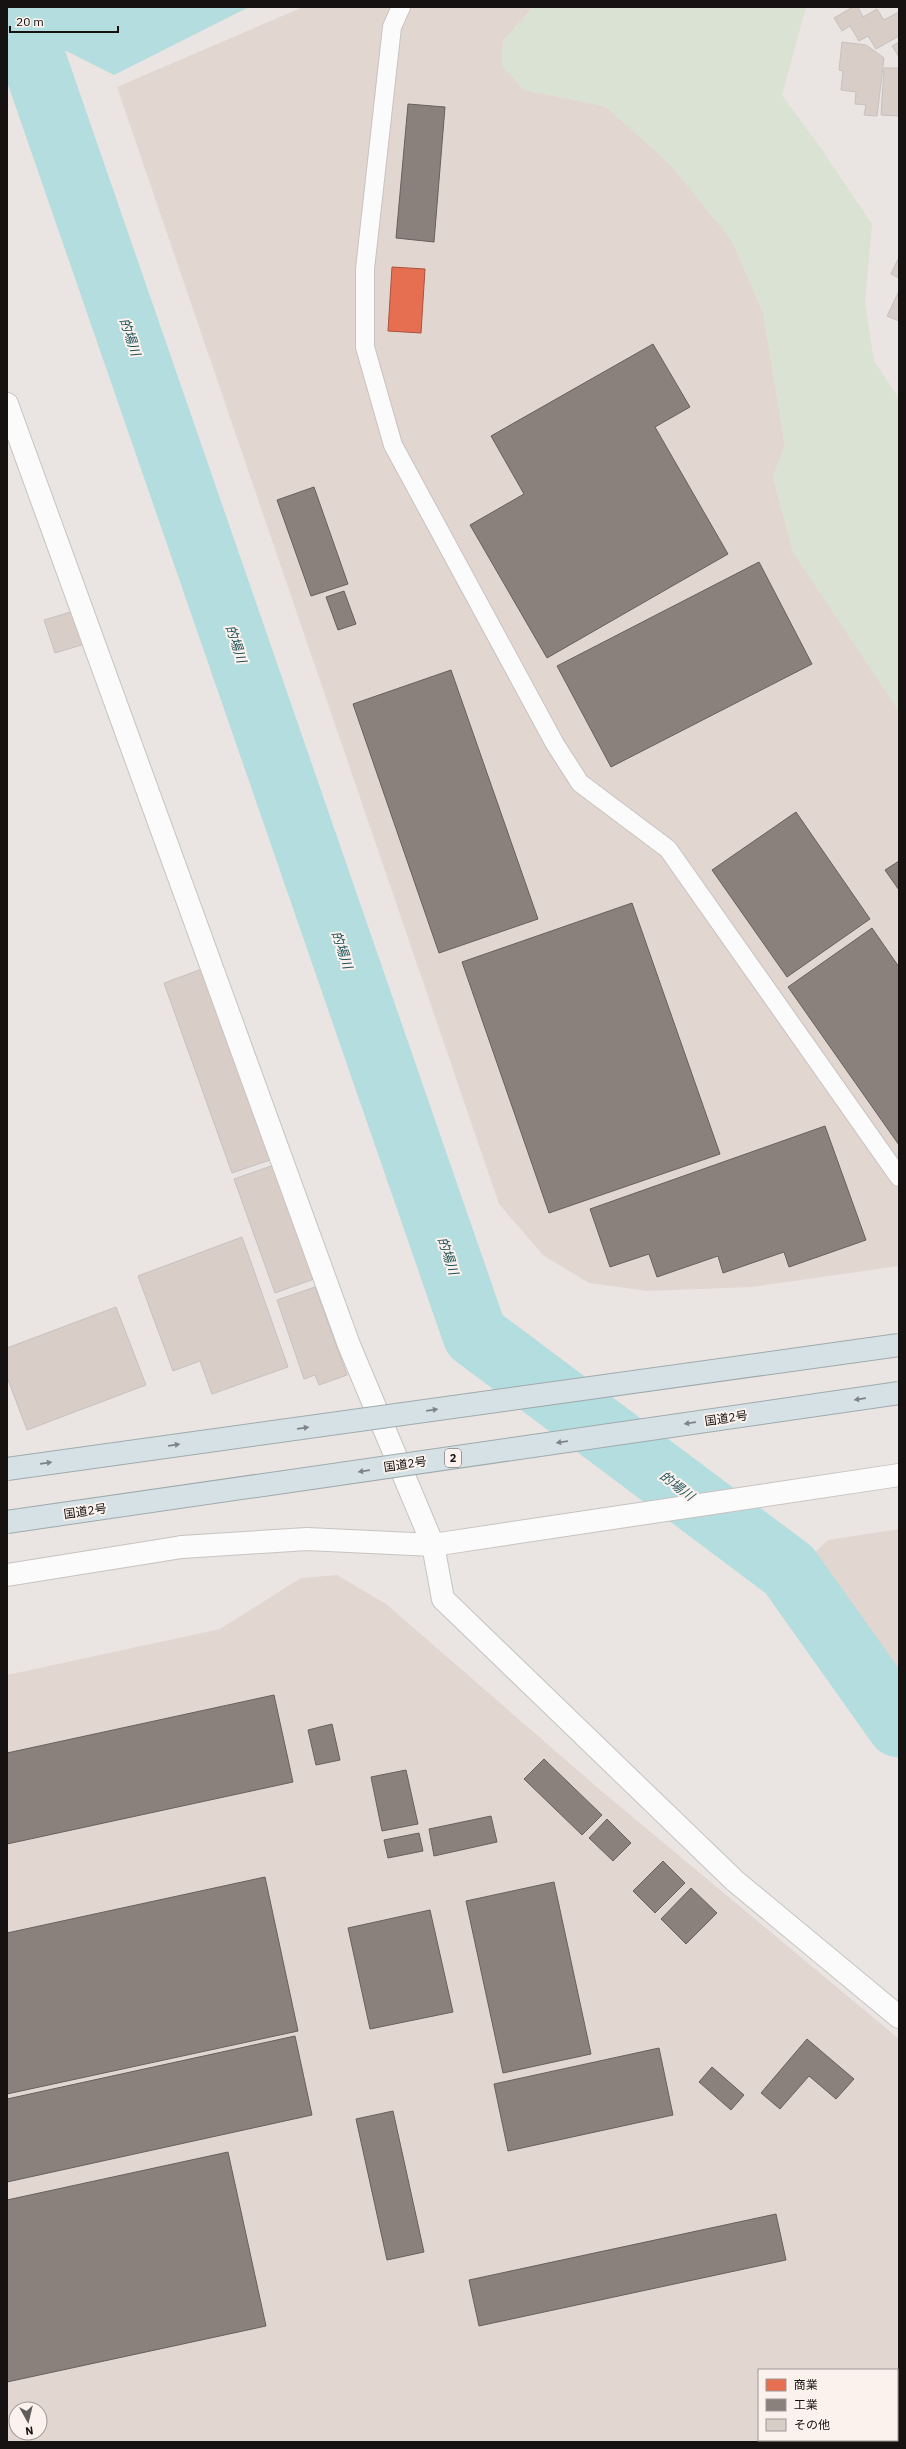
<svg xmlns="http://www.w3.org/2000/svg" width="906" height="2449" font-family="'IBM Plex Sans','Noto Sans JP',sans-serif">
	<rect width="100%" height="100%" fill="#eae5e2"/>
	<g fill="#e2d6d1" fill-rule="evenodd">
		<path d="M303,7H533L503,41L502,65L524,90L605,106L670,164L732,241L763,312L785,445L773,477L793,552L899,711V1266L752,1287L647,1291L589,1283L544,1256L499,1204L117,87Z"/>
		<path d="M899,1529V1695L806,1595L802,1565L828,1540Z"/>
		<path d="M337,1575L386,1604L598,1788L899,2039V2442H7V1675L220,1629L301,1578ZM759,2370H897V2440H759ZM16,2409H40V2433H16Z"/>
	</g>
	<path fill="#d9e2d3" d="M533,7H806L782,95L820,147L872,224L865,302L874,361L899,398V711L793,552L773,477L785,445L763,312L732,241L670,164L605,106L524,90L502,65L503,41Z"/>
	<path fill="#b3dddf" d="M7,7H249L114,75L7,21Z"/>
	<path fill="#e76f51" stroke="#a8533e" d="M392,267L425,269L421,333L388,331Z"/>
	<g fill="#8a817c" stroke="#67605c">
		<path d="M408,104L445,107L434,242L396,238Z"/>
		<path d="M653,344L690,407L655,427L728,554L547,658L470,525L524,494L491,436Z"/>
		<path d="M314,487L348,584L311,596L277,500Z"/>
		<path d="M759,562L812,664L611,767L557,666Z"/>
		<path d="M344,591L356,624L338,630L326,597Z"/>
		<path d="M451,670L538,919L439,953L353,704Z"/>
		<path d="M796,812L870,919L787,977L712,870Z"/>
		<path d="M899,861V890L885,870Z"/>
		<path d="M632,903L720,1154L549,1213L462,962Z"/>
		<path d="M872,928L899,967V1145L788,987Z"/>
		<path d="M825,1126L866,1240L789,1267L784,1252L723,1273L718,1256L657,1277L649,1254L610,1267L590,1209Z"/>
		<path d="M274,1695L293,1782L7,1844V1753Z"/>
		<path d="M332,1724L340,1760L316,1765L308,1730Z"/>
		<path d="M544,1759L602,1815L582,1835L524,1779Z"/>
		<path d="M406,1770L418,1824L382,1831L371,1777Z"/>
		<path d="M491,1816L497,1842L434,1856L429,1829Z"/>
		<path d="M607,1819L631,1843L613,1861L589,1838Z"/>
		<path d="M419,1833L423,1851L388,1858L384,1840Z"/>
		<path d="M663,1861L685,1883L655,1913L633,1891Z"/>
		<path d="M265,1877L298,2031L7,2094V1933Z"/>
		<path d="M554,1882L591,2054L503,2073L466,1901Z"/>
		<path d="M691,1888L717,1913L686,1944L661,1919Z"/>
		<path d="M430,1910L453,2012L370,2029L348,1928Z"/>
		<path d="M295,2036L312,2115L7,2182V2099Z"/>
		<path d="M807,2039L854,2079L836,2099L809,2076L780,2109L761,2093Z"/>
		<path d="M659,2048L673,2115L508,2151L494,2084Z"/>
		<path d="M712,2067L744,2095L731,2110L699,2082Z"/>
		<path d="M393,2111L424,2252L387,2260L356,2119Z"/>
		<path d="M228,2152L266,2326L7,2382V2200Z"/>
		<path d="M776,2214L786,2260L479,2326L469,2280Z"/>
	</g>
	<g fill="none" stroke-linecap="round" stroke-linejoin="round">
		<path stroke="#b3dddf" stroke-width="65" d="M18,14L475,1335L789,1570L899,1725"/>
	</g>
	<g fill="#d8cdc7" stroke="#c5c1bf">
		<path d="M853,7H858L863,17L877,9L884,20L899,12V36L876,49L868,36L859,41L850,26L842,31L834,18Z"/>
		<path d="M842,42L866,45L884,58L877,116L864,115L866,105L855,104L856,92L841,90L843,71L839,70Z"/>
		<path d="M899,42V57L892,46Z"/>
		<path d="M884,68H899V116L881,115Z"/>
		<path d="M899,257V278L891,274Z"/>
		<path d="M899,291V321L887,316Z"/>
		<path d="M74,611L85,644L55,653L44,620Z"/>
		<path d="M202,969L270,1160L232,1173L164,983Z"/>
		<path d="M274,1165L314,1279L275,1293L234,1179Z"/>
		<path d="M242,1237L288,1367L212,1394L200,1361L173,1371L138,1276Z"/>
		<path d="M315,1287L347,1375L319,1385L315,1375L304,1379L277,1300Z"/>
		<path d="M116,1307L146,1385L27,1430L7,1377V1348Z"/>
	</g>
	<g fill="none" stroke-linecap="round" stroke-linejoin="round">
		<g stroke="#c7c3c0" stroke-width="20">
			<path id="lane" d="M401,7L392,27L365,269V347L393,445L555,744L580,783L668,849L899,1177"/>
		</g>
		<g stroke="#c7c3c0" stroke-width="24">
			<g id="street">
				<path d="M7,404L349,1345L433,1545L443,1599L735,1881L899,2017"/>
				<path d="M182,1547L307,1539L433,1545L899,1475"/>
			</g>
		</g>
		<g stroke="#c7c3c0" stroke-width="24">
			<path id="secondary" d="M7,1575L182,1547"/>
		</g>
		<use href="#lane" stroke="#fcfbfb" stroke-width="18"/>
		<use href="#street" stroke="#fcfbfb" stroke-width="22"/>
		<use href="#secondary" stroke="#fcfbfb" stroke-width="22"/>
		<g stroke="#9faaad" stroke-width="24" stroke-linecap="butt">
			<g id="highway-bridge">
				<path d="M7,1469L899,1345"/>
				<path d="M7,1522L899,1393"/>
			</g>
		</g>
		<use href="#highway-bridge" stroke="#d5e1e5" stroke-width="22"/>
	</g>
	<defs><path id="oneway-solid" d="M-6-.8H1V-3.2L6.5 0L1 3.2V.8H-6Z"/></defs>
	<g fill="#7f8486">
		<use href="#oneway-solid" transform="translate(860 1399) rotate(172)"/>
		<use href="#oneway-solid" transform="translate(432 1410) rotate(-8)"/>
		<use href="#oneway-solid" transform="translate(690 1423) rotate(172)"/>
		<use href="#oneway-solid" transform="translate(303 1428) rotate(-8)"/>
		<use href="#oneway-solid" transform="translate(562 1442) rotate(172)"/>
		<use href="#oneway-solid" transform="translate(174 1445) rotate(-8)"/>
		<use href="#oneway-solid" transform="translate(46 1463) rotate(-8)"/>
		<use href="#oneway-solid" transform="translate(364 1471) rotate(172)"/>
	</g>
	<g text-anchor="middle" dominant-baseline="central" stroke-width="4" stroke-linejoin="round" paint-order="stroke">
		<rect fill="#fbf1ed" stroke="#5b5553" stroke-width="1" x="445" y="1449" width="16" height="18" rx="3"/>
		<g font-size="11" font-weight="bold" fill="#161211">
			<text x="453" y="1458">2</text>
		</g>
		<g font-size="12" fill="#161211" stroke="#fbf1ed">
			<text transform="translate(726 1418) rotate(-8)">国道2号</text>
			<text transform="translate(405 1464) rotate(-8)">国道2号</text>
			<text transform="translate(85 1511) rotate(-8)">国道2号</text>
		</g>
		<g font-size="13" font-style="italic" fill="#1e5358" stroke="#fbf1ed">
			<text transform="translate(130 337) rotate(71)">的場川</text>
			<text transform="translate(236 644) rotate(71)">的場川</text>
			<text transform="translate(342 950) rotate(71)">的場川</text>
			<text transform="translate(448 1256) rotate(71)">的場川</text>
			<text transform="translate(677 1486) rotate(37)">的場川</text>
		</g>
	</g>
	<rect width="906" height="2449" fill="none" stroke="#161211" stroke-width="16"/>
	<rect x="758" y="2369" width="140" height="72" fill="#fbf1ed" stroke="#9f9895"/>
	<rect x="766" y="2379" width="20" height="12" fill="#e76f51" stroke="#9f9895"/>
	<text x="794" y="2389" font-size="12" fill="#161211">商業</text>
	<rect x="766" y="2399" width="20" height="12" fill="#8a817c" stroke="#9f9895"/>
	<text x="794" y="2409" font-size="12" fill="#161211">工業</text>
	<rect x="766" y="2419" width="20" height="12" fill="#d8cdc7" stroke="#9f9895"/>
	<text x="794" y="2429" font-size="12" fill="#161211">その他</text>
	<g transform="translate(28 2421) rotate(172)"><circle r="19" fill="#fbf1ed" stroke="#9f9895"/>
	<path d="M0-3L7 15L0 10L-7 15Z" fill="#605c5a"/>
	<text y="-6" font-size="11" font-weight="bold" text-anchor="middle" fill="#161211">N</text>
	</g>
	<path d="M10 26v6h108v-6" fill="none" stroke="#161211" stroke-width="2"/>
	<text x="16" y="26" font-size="12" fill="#161211" stroke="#fbf1ed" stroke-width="3" paint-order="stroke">20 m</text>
</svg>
